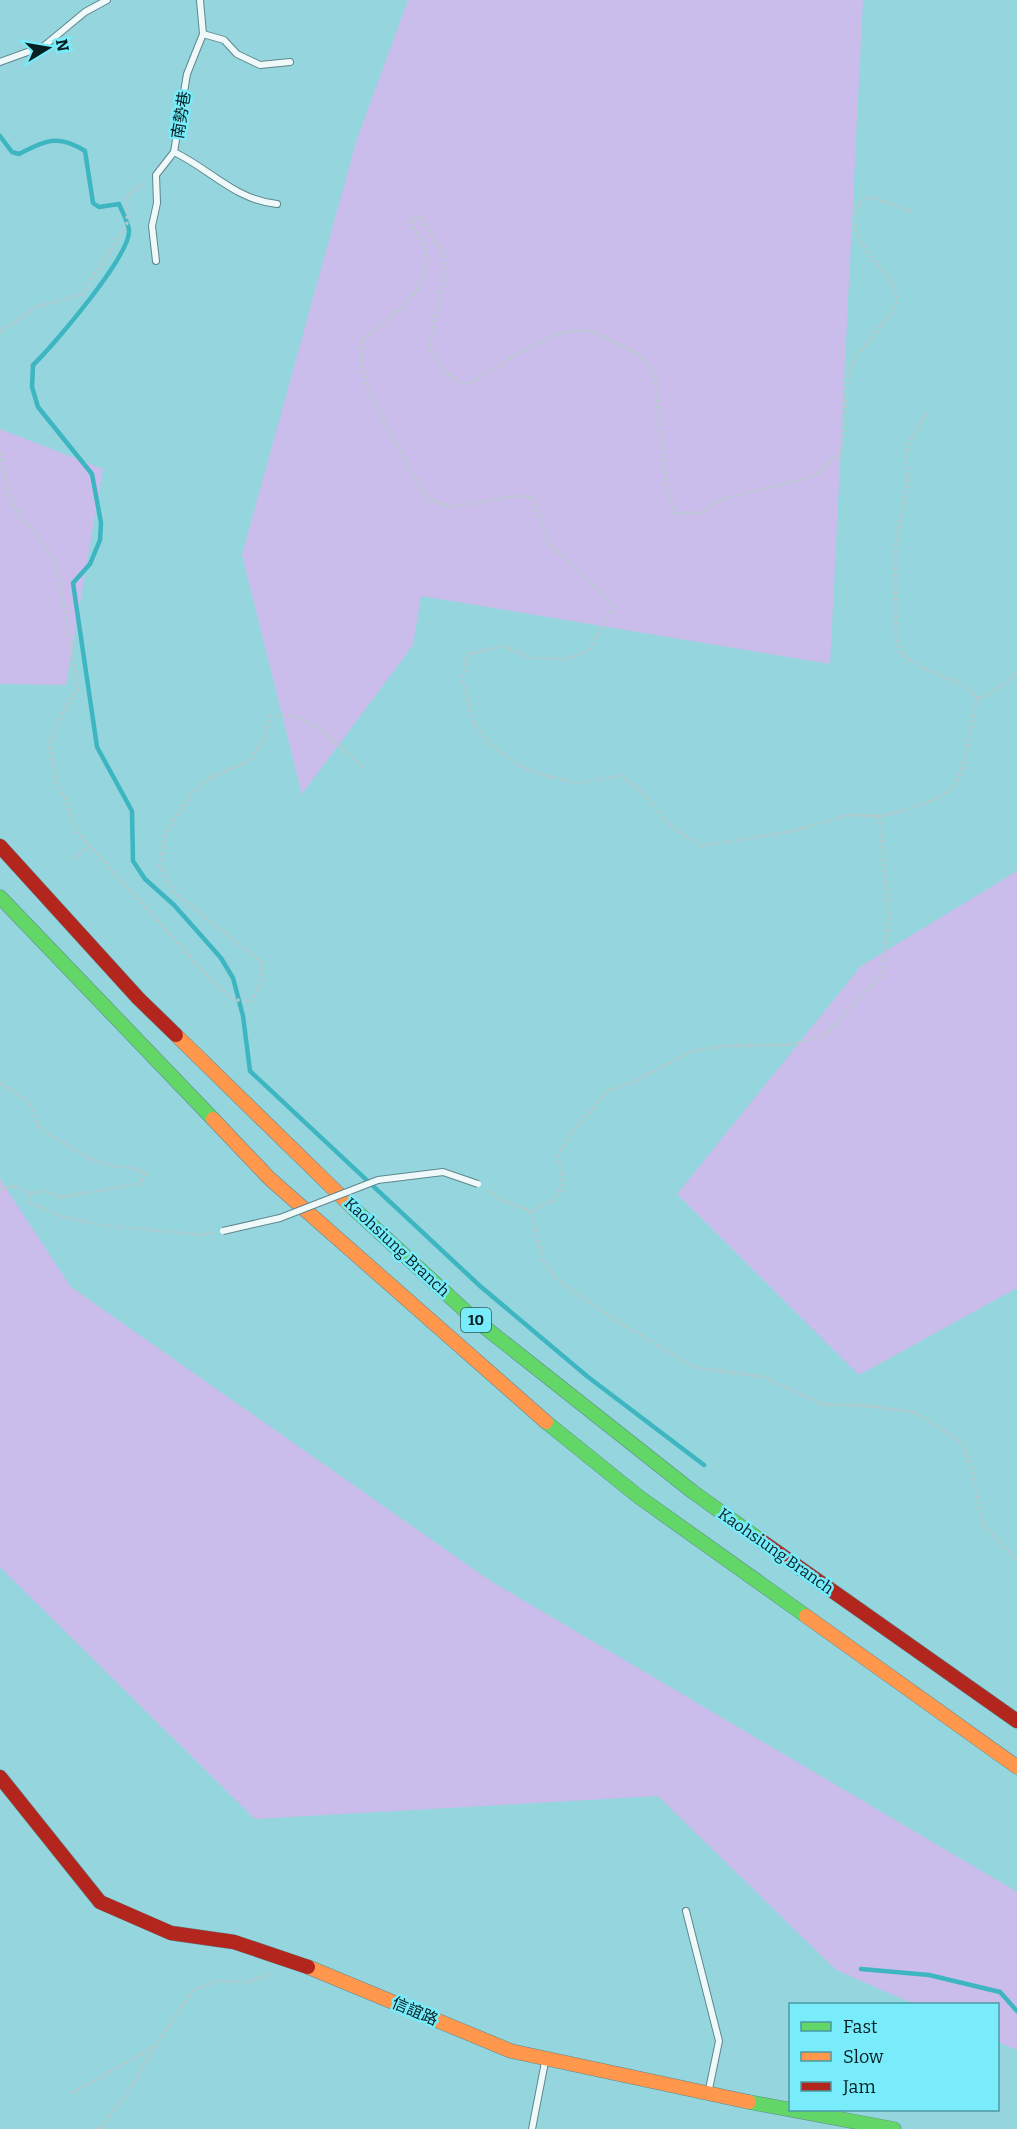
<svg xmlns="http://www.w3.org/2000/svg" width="1017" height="2129" font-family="Bitter,'Noto Sans TC',serif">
	<rect width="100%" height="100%" fill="#95d5dd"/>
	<g fill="#cabdeb">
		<path d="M408,0H863L830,664L421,596L413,645L302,794L242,555L356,142Z"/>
		<path d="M0,429L103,469L66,685L0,684Z"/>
		<path d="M1017,871V1288L859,1375L677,1194L861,966Z"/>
		<path d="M0,1179L71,1287L489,1580L1017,1892V2050L998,2042V2004H914L836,1970L658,1796L255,1819L0,1567Z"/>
	</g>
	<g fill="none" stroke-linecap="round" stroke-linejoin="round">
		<g stroke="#3db6c2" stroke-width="4.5">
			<path d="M0,136L12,152L19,154C46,140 59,134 85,151L93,203L99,207L119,204C122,211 128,222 129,230C131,255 53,346 33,365L32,387L38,407L92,474L101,523L100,540L90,564L73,583L97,747L132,811L133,861L145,879L174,905L221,958L233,978L243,1016L250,1071L480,1286L588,1377L704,1465"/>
			<path d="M861,1969L929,1975L1000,1992L1017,2011"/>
		</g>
		<g stroke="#5e878d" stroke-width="8">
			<g id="lane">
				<path d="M203,34L224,40L237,54L260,65L290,62"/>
				<path d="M0,62L44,46L85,12L107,0"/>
				<path d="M174,152C210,169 235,200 277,204"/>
				<path d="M156,261L152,226L157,203L156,175L174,152L187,74L203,34L200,0"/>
				<path d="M686,1911L719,2041L708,2094"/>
				<path d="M532,2129L545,2062"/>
			</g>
		</g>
		<g stroke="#5e878d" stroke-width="15">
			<g id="fast">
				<path d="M0,897L213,1119"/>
				<path d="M353,1208L473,1318L693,1492L760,1540"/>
				<path d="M546,1422L639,1497L806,1616"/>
				<path d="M749,2102L894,2129"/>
			</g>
		</g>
		<g stroke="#5e878d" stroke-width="15">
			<g id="slow">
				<path d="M176,1035L353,1208"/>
				<path d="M213,1119L269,1178L546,1422"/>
				<path d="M806,1616L1017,1767"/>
				<path d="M308,1967L511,2051L749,2102"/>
			</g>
		</g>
		<g stroke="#5e878d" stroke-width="15">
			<g id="jam">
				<path d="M0,846L138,998L176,1035"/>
				<path d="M760,1540L1017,1721"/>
				<path d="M0,1777L100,1902L171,1933L234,1942L308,1967"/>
			</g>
		</g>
		<g stroke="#b7cacc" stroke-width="3" stroke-dasharray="3 3" stroke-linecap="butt">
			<path d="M0,332L36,307L82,294L127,224V195L146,182"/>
			<path d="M927,412L908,445L906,458L908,483L895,549L896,637L902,654L921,667L966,686L977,699"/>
			<path d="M0,453C4,471 6,491 15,507C28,531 52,545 58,573L78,689L61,714L49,745L58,788L65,797L76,831L215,984L235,1000L251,1001L262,981V962L175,894L159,865L166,833L190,796L209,778L251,760L265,737L270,716H297L325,733L363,767"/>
			<path d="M879,816L849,815L788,832L701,846L671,826L640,790L621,776L576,783L547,776L522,767L492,746L475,726L462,679L468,654L503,646L531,658L568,659L588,651L613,607L607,598L548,543L533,498L516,496L451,507L426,498L371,398L361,368L362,339C389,318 431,293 426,253C425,243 414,230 410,220L421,217L444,256L445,275L429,346L443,371L465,385C498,370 554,322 590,332C599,334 608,339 616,343C635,351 647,359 655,378L666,485L675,513H699L722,499L812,477L842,452L848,372L856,357L897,305C896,299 896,291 893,286C879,258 839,236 861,200L871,197L913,212"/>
			<path d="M74,859L88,846"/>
			<path d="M0,1083L29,1102L40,1129L91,1159L111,1166L134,1168L146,1174L139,1184L61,1197L46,1191L31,1193L30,1203L66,1218L100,1225L202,1235L215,1232"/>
			<path d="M0,1189L16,1186L31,1193"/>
			<path d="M487,1190L506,1202L531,1211L555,1199L563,1184L558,1155L573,1131L608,1090L631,1083L690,1052L725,1046L789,1045L825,1035L882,975L889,917L879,816C897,813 945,800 955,784C967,762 971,723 977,699L995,690L1017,673"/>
			<path d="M531,1211L542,1258L557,1280L615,1320L694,1367L763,1377L822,1404L869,1406L916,1413L962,1443L971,1465L983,1525L1017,1560"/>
			<path d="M72,2093L154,2047"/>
			<path d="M96,2129L103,2126L131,2087L164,2032L194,1990L215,1981L249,1982L272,1972"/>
		</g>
		<use href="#lane" stroke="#eff9fa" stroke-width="6"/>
		<use href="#fast" stroke="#63d668" stroke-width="14"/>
		<use href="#slow" stroke="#ff974d" stroke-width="14"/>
		<use href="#jam" stroke="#b3261e" stroke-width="14"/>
		<g stroke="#5e878d" stroke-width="8" stroke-linecap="butt">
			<path id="lane-bridge" d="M223,1231L280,1218L378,1180L443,1172L478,1184"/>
		</g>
		<use href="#lane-bridge" stroke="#eff9fa" stroke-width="6"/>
	</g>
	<g text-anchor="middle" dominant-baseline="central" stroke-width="5" stroke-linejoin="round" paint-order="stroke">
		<rect fill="#78ecfa" stroke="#285c63" stroke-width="1.5" x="461" y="1308" width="30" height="24" rx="4.5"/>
		<g font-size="15" font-weight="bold" fill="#051f22">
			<text x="476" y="1320">10</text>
		</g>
		<g font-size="16" fill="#051f22" stroke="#78ecfa">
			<text transform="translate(181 115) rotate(-81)">南勢巷</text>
			<text transform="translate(397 1247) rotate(43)">Kaohsiung Branch</text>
			<text transform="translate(776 1551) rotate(35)">Kaohsiung Branch</text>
			<text transform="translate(415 2011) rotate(23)">信誼路</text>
		</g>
	</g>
	<rect x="789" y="2003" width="210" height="108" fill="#78ecfa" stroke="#4a9aa4" stroke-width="1.5"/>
	<rect x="801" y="2022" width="30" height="9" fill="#63d668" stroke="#4a9aa4" stroke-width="1.5"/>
	<text x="843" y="2033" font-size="18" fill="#051f22">Fast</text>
	<rect x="801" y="2052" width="30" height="9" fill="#ff974d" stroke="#4a9aa4" stroke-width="1.5"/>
	<text x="843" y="2063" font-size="18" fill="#051f22">Slow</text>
	<rect x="801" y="2082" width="30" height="9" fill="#b3261e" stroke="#4a9aa4" stroke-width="1.5"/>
	<text x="843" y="2093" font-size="18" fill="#051f22">Jam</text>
	<g transform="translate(48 48) rotate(79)" stroke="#78ecfa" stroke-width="4.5" paint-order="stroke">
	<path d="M0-4.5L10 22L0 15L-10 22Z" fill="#051f22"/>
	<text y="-9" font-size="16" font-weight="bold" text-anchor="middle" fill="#051f22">N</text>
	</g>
</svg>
